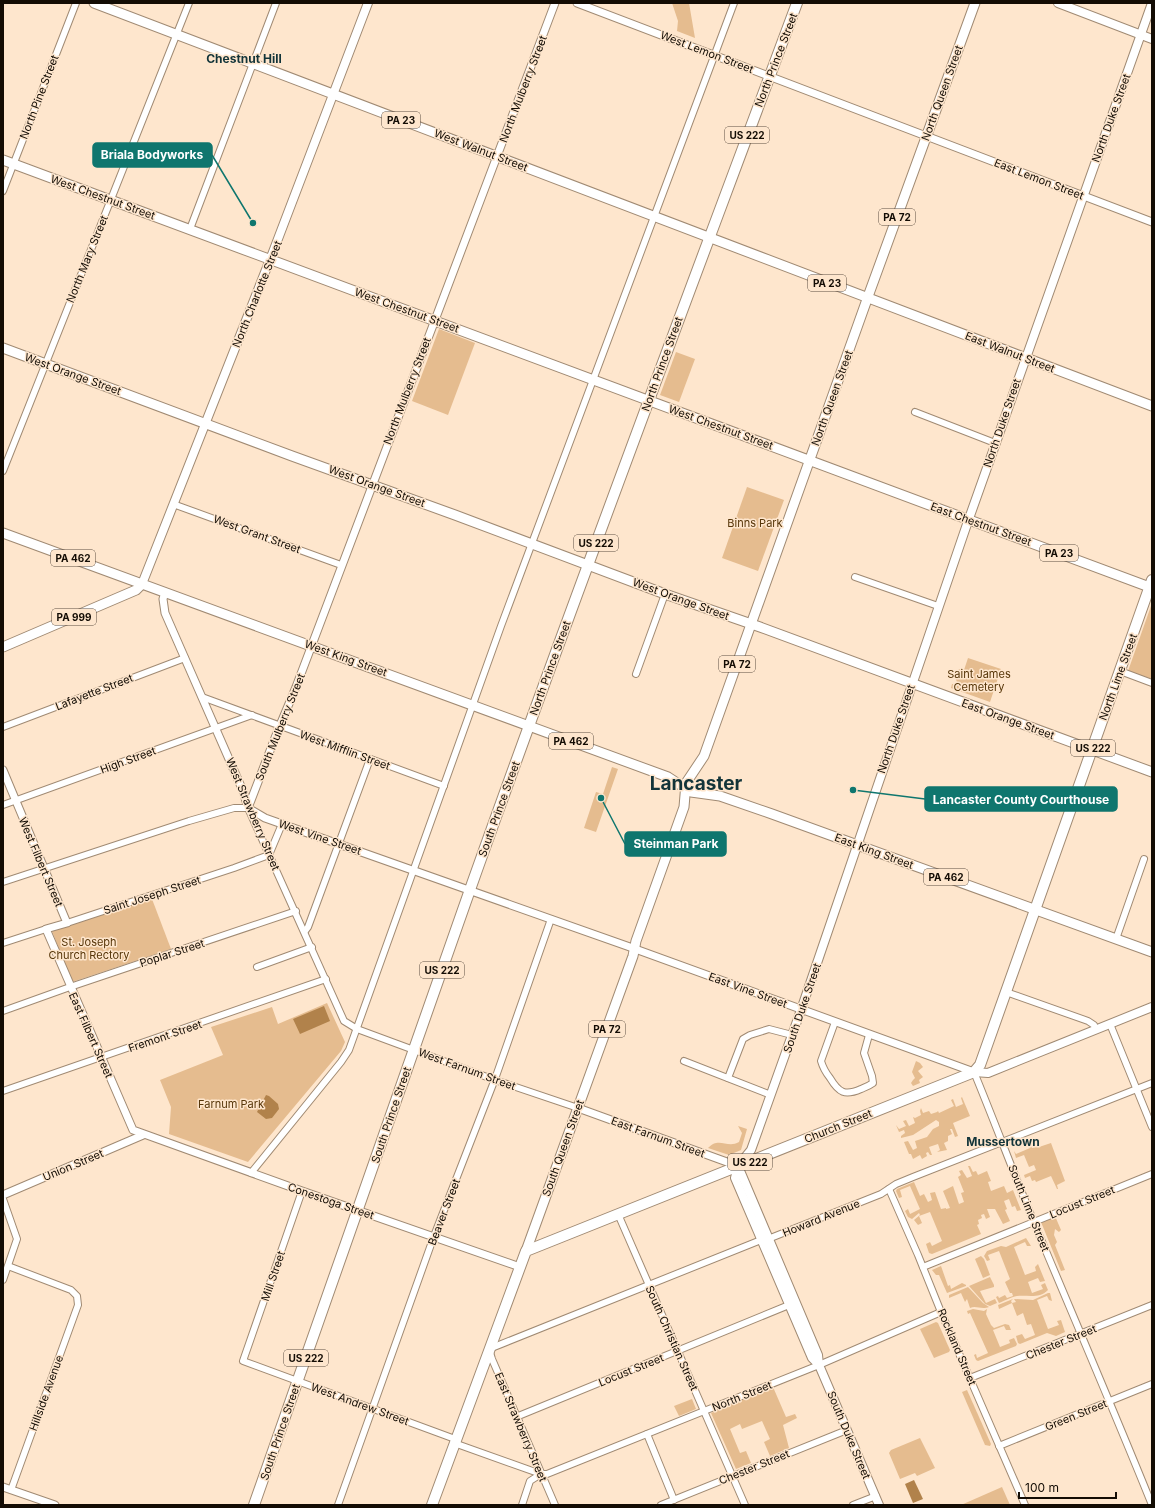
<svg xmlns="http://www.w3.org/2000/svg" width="1155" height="1508" font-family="Inter,sans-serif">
	<rect width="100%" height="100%" fill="#fee6cd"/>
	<g fill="#e5bc8f">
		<path d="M672,3H689L695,38L677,31L678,21Z"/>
		<path d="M439,329L475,343L448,415L412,401Z"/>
		<path d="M676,352L695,359L679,402L660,395Z"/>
		<path d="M747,487L784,500L758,571L722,558Z"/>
		<path d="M1152,603V679L1128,671Z"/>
		<path d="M968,658L1001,669L990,702L951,688L952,684H956L957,682L955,677L959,669L964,670Z"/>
		<path d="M612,767L618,769L596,832L584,828L596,792L603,794Z"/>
		<path d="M152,899L171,949L72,982L52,931Z"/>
		<path d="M327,1003L345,1042L341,1051L248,1162L169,1134L171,1107L160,1080L223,1055L211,1027L272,1007L278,1024Z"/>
		<path d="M916,1061L920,1063L923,1067L918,1071L923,1077L919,1080L920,1083L913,1086L911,1083L913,1080L915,1078L912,1072Z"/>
		<path d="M962,1097L970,1116L953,1123L958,1136L955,1137L952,1129H950L952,1134L948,1136V1141L944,1143L947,1150L937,1152L940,1150L938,1144L929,1147L932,1155H930L928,1152L926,1153L927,1156L922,1159L920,1155L913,1159L911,1154H909L904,1142L908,1141L913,1150L917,1148L915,1141L927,1137L933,1129L939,1126V1122L936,1120L913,1135L901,1138V1136L905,1133L904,1130L899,1132L896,1125L899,1129L906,1126L903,1121L906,1120L909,1126L915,1123L913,1117L915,1118L921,1115L920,1111L921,1108L923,1113L929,1111L931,1114L937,1112L938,1111L939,1113L954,1106L951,1100L953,1099L956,1107L963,1104L961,1098Z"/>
		<path d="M738,1126L747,1129L741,1150L729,1155L708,1148C719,1136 727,1149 739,1142L742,1133Z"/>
		<path d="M1028,1139L1032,1148L1038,1146L1039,1147L1051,1143L1065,1181L1057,1185L1058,1189H1057L1051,1176L1036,1182L1035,1180L1032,1181L1030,1176L1025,1178L1024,1175L1036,1170L1034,1165L1029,1167L1024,1155L1016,1158L1014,1151L1016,1154L1030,1148L1027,1140Z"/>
		<path d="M968,1166H970L973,1172L976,1171L978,1175L987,1171L991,1181L988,1182L991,1191L1004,1186L1007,1193L1013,1190L1021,1210L1017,1211L1015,1206L1012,1207L1009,1199L1004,1201L1007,1209L1005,1210L1010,1221L1003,1224L995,1209H987L990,1217L986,1219L984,1214L981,1215L982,1218L978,1220L979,1224L977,1225L981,1234L932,1254L929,1253L926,1244L930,1242L932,1246L942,1241L930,1212L919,1216L922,1223L918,1225L914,1220L920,1215L919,1213L912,1219L908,1217L905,1211L908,1209L910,1214L920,1209L910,1186L900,1190L902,1197L899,1198L896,1191L897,1189L914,1182L920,1196L924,1194L928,1202L932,1200L930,1193L935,1192L941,1209L946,1208V1209L950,1208L943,1191L953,1186L959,1204L964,1202L961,1193L964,1192L958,1177L961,1175L959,1171L962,1170L967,1178L972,1176Z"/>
		<path d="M1055,1216L1061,1230L1059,1232L1055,1229L1054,1235L1057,1242L1055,1245L1065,1270L1061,1271L1041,1222Z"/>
		<path d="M1026,1238L1031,1246H1027L1025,1242L1014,1247L1025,1275L1036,1271L1035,1267L1038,1264L1045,1281L1040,1282L1038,1278L1028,1282L1032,1293L1043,1289L1041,1285L1045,1283L1048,1290C1039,1299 1029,1295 1017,1296C1011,1297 1004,1301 999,1303L996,1297L998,1296L999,1298L1005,1295L1007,1298L1013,1296L1012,1293H1010L1005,1282L1010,1279L999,1251L988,1255L990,1260L987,1261L984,1256L987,1251L1001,1246L1006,1247Z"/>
		<path d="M981,1256L984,1259L990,1275L983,1278L975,1259Z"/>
		<path d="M941,1266L948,1286L950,1285L951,1289L962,1283L966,1285V1286L947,1293L939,1275H936L932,1270Z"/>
		<path d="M990,1277L994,1285V1287L980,1291L986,1303L995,1299L997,1303L990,1306L985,1304L969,1286Z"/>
		<path d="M968,1287L983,1303L989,1307C981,1310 976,1305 970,1308L967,1299L965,1302L961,1293L949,1298V1295Z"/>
		<path d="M1048,1293H1050L1052,1301L1049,1300L1047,1296L1037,1300L1048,1329L1059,1325L1057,1321L1061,1320L1065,1332L1056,1336L1047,1333L1020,1344L1018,1343L1016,1336L1022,1334L1025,1339L1035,1335L1031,1324L1027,1325L1023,1313L1017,1316L1012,1303L999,1309L998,1305L1013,1299L1011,1301L1012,1303L1016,1302L1014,1299L1033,1300Z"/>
		<path d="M973,1309L984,1311L987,1309L986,1314L991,1325L994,1328L1005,1324L1009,1325L1011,1330H1006L1004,1326L993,1330L1000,1347L1010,1343L1009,1340L1014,1338L1017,1344L1016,1346L978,1361L976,1360L974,1355L976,1354L977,1358L988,1353L970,1313L968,1314L967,1311Z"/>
		<path d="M936,1322L938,1323L950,1350L949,1352L934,1358L920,1329Z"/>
		<path d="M773,1387L786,1417L795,1414L797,1418L783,1425L789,1448L770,1456L764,1442L770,1439L762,1421L742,1429L740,1424L730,1429L740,1453L746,1451L751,1463L736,1469L711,1413Z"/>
		<path d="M967,1390L991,1444L990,1446L985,1445L962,1392Z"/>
		<path d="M692,1399L696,1409L679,1416L674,1406Z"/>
		<path d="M920,1438L935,1468L917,1476L915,1473L900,1479L889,1453L891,1450Z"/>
		<path d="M1002,1487L1010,1505H961Z"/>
	</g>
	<g fill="#b1824b">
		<path d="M324,1006L330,1021L300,1034L293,1019Z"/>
		<path d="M266,1095L269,1096L278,1104L279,1109L272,1118L266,1119L257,1112Z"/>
		<path d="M914,1480L923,1499L913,1503L905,1484Z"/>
	</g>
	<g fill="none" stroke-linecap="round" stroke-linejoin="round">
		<g stroke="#a08a73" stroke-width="8">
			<g id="minor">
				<path d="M3,191L76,3"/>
				<path d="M190,229L276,3"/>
				<path d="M915,412L995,443"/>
				<path d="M3,471L189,3"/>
				<path d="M173,504L341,565"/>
				<path d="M855,577L938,606"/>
				<path d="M1120,671L1152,683"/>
				<path d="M636,674L665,594"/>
				<path d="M202,697L444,786"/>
				<path d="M3,727L185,658"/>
				<path d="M3,805L252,715"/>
				<path d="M3,882L189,821L234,808H248L344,1021L357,1029L495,1080L578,1108"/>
				<path d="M67,923L234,868L269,855L282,824"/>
				<path d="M305,931L308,927L370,759"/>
				<path d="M1116,939L1144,859"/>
				<path d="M3,943L46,929"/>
				<path d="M257,967L312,947"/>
				<path d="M1006,992L1088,1021L1094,1025L1096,1030"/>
				<path d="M3,1011L70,987L296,911"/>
				<path d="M835,1022L821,1061C823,1068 826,1073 830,1078C839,1093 845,1096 861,1089C866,1087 869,1086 873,1083L872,1076L864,1053L869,1035"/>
				<path d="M1110,1024L1152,1127"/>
				<path d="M684,1061L771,1095"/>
				<path d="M974,1072C995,1123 1014,1174 1035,1225C1074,1318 1114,1411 1152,1505"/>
				<path d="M728,1078L743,1039L750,1035L769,1029L792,1035"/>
				<path d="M3,1091L326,979"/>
				<path d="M251,1173L341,1062L349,1050L501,626L734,3"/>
				<path d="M889,1189L918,1255L941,1312L1025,1505"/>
				<path d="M302,1191L243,1361L455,1439"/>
				<path d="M3,1199L17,1239L3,1280"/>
				<path d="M618,1214L745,1505"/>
				<path d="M8,1266L71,1290L77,1296L78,1305L11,1490"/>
				<path d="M923,1267L1152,1174"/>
				<path d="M970,1378L1152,1305"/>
				<path d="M516,1417L789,1305"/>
				<path d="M647,1434L674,1500"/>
				<path d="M454,1443L541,1474H547L819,1365L941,1312"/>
				<path d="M999,1446L1152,1384"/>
				<path d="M338,1505L434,1236L495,1079L551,919"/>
				<path d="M522,1505L530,1481L541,1474"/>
				<path d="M555,1505L492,1359L489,1349L761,1240L768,1239L881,1194L896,1184L913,1177L1152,1083"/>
				<path d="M661,1505L847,1430"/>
				<path d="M853,1505L876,1496"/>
			</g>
		</g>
		<g stroke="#a08a73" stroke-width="9">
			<g id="tertiary">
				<path d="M577,3L1152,222"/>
				<path d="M165,592L163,599L165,613L243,791L248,808"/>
				<path d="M3,770L67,923L46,929L133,1130L302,1191L520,1267"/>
				<path d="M248,808L278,730L296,687L555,3"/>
				<path d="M248,808L265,818L627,946L974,1072"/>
				<path d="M578,1108L738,1166"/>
				<path d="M3,1195L143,1135"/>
				<path d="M3,1487L55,1505"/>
			</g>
		</g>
		<g stroke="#a08a73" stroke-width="10">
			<g id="secondary">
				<path d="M1058,3L1152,39"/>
				<path d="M142,584L273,252L368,3"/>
				<path d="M974,1072L988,1073L1152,1007"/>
				<path d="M738,1166L818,1355L819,1365"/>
				<path d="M879,1505L819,1365L812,1358L735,1178L738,1166L751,1150L801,1010L966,527L1152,3"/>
			</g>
		</g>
		<g stroke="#a08a73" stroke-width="11">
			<g id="primary">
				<path d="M94,3L1152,406"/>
				<path d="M3,160L1152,588"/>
				<path d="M3,348L292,456L455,515L665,594L760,627L1152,772"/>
				<path d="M3,533L668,777L691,792L720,796L772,814L1152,952"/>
				<path d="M3,647L136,590L142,584"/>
				<path d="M526,1251L633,956L636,941L684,807L686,783L704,756L870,291L975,3"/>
			</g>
		</g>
		<g stroke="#a08a73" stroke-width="12">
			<g id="trunk">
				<path d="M254,1505C328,1298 398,1090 472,884C577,589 688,296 797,3"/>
				<path d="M432,1505L526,1251L974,1072L980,1065L1152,580"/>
			</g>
		</g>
		<use href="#minor" stroke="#fff" stroke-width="6"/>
		<use href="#tertiary" stroke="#fff" stroke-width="7"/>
		<use href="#secondary" stroke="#fff" stroke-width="8"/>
		<use href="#primary" stroke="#fff" stroke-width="9"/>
		<use href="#trunk" stroke="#fff" stroke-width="10"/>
	</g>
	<g text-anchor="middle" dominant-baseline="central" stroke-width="3" stroke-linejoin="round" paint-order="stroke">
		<g fill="#fee6cd" stroke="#5a4d40" stroke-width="1">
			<rect x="382" y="112" width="38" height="16" rx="3"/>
			<rect x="725" y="127" width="44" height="16" rx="3"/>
			<rect x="879" y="209" width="36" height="16" rx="3"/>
			<rect x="808" y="275" width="38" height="16" rx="3"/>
			<rect x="574" y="535" width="44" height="16" rx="3"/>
			<rect x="1040" y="545" width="38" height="16" rx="3"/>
			<rect x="51" y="550" width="44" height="16" rx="3"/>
			<rect x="52" y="609" width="44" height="16" rx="3"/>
			<rect x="719" y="656" width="36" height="16" rx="3"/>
			<rect x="549" y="733" width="44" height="16" rx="3"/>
			<rect x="1071" y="740" width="44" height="16" rx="3"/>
			<rect x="924" y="869" width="44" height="16" rx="3"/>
			<rect x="420" y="962" width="44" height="16" rx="3"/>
			<rect x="589" y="1021" width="36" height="16" rx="3"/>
			<rect x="728" y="1154" width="44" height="16" rx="3"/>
			<rect x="284" y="1350" width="44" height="16" rx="3"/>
		</g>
		<g font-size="10" font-weight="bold" fill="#130c04">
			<text x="401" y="120">PA 23</text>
			<text x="747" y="135">US 222</text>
			<text x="897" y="217">PA 72</text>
			<text x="827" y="283">PA 23</text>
			<text x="596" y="543">US 222</text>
			<text x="1059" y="553">PA 23</text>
			<text x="73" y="558">PA 462</text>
			<text x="74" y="617">PA 999</text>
			<text x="737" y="664">PA 72</text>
			<text x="571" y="741">PA 462</text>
			<text x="1093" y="748">US 222</text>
			<text x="946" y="877">PA 462</text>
			<text x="442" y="970">US 222</text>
			<text x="607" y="1029">PA 72</text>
			<text x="750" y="1162">US 222</text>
			<text x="306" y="1358">US 222</text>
		</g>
		<g font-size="11" fill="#130c04" stroke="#fee6cd">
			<text transform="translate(707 52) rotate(21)">West Lemon Street</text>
			<text transform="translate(776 60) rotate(-69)">North Prince Street</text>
			<text transform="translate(523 89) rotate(-69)">North Mulberry Street</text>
			<text transform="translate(942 93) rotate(-70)">North Queen Street</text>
			<text transform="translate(39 97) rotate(-69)">North Pine Street</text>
			<text transform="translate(1111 118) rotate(-70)">North Duke Street</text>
			<text transform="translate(481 150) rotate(21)">West Walnut Street</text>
			<text transform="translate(1039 179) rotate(21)">East Lemon Street</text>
			<text transform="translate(103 197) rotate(20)">West Chestnut Street</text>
			<text transform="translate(87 259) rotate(-68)">North Mary Street</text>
			<text transform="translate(257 294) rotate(-68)">North Charlotte Street</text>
			<text transform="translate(407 310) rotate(20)">West Chestnut Street</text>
			<text transform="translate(1010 352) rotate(21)">East Walnut Street</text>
			<text transform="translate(662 364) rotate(-70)">North Prince Street</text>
			<text transform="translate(73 374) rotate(20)">West Orange Street</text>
			<text transform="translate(407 391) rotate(-69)">North Mulberry Street</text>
			<text transform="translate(832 398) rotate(-70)">North Queen Street</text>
			<text transform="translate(1002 423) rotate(-71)">North Duke Street</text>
			<text transform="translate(721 427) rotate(20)">West Chestnut Street</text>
			<text transform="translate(377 486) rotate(20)">West Orange Street</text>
			<text transform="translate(981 524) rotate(20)">East Chestnut Street</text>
			<text transform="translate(257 534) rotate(20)">West Grant Street</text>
			<text transform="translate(681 599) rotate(20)">West Orange Street</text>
			<text transform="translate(346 658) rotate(20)">West King Street</text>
			<text transform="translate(550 668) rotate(-70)">North Prince Street</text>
			<text transform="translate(1118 677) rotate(-70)">North Lime Street</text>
			<text transform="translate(94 692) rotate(-21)">Lafayette Street</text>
			<text transform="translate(1008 719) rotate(20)">East Orange Street</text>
			<text transform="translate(280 727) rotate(-68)">South Mulberry Street</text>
			<text transform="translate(896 729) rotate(-71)">North Duke Street</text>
			<text transform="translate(345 750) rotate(20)">West Mifflin Street</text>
			<text transform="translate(128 760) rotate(-20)">High Street</text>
			<text transform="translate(499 809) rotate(-70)">South Prince Street</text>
			<text transform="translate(253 814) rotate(67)">West Strawberry Street</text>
			<text transform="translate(320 837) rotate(19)">West Vine Street</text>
			<text transform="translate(874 851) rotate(20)">East King Street</text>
			<text transform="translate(41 862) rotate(67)">West Filbert Street</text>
			<text transform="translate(152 895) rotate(-18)">Saint Joseph Street</text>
			<text transform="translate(172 953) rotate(-18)">Poplar Street</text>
			<text transform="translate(748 990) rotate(20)">East Vine Street</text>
			<text transform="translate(802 1008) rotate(-71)">South Duke Street</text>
			<text transform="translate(91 1035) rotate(66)">East Filbert Street</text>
			<text transform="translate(165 1036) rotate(-19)">Fremont Street</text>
			<text transform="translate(467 1069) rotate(20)">West Farnum Street</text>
			<text transform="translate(391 1115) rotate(-71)">South Prince Street</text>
			<text transform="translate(838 1126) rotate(-22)">Church Street</text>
			<text transform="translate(658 1137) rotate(20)">East Farnum Street</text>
			<text transform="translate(563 1148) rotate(-70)">South Queen Street</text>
			<text transform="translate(73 1165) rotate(-23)">Union Street</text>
			<text transform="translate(331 1201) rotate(19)">Conestoga Street</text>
			<text transform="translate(1082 1202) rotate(-22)">Locust Street</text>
			<text transform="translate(1029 1208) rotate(68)">South Lime Street</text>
			<text transform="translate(444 1212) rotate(-69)">Beaver Street</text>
			<text transform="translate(821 1218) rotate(-22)">Howard Avenue</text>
			<text transform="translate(273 1276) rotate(-71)">Mill Street</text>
			<text transform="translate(672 1338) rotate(66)">South Christian Street</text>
			<text transform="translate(1061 1342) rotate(-22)">Chester Street</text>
			<text transform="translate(957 1347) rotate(67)">Rockland Street</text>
			<text transform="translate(631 1370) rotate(-22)">Locust Street</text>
			<text transform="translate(46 1393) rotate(-70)">Hillside Avenue</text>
			<text transform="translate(742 1396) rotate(-22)">North Street</text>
			<text transform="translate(360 1404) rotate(20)">West Andrew Street</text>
			<text transform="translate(1076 1415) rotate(-22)">Green Street</text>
			<text transform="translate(521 1427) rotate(67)">East Strawberry Street</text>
			<text transform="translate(280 1432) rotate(-71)">South Prince Street</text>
			<text transform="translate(849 1435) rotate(67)">South Duke Street</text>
			<text transform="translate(754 1467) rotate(-22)">Chester Street</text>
		</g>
		<g font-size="11" fill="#573609" stroke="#fee6cd">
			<text x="755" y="523">Binns Park</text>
			<text x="979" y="674">Saint James<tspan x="979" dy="13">Cemetery</tspan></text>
			<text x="89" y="942">St. Joseph<tspan x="89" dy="13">Church Rectory</tspan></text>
			<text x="231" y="1104">Farnum Park</text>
		</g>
		<g font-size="12" font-weight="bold" fill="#123439" stroke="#fee6cd">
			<text x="244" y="58">Chestnut Hill</text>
			<text x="1003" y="1141">Mussertown</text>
		</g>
		<g font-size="19" font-weight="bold" fill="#123439" stroke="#fee6cd">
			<text x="696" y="783">Lancaster</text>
		</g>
	</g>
	<path fill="none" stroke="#0f766e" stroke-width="1.5" d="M253 223L212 155M853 790L925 799M601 798L625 844"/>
	<g fill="#0f766e" stroke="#fee6cd" stroke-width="1.5">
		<circle cx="253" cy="223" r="4"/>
		<circle cx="853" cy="790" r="4"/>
		<circle cx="601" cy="798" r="4"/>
	</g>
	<g fill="#0f766e" stroke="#0f766e" stroke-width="1.5">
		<rect x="93" y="143" width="119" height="24" rx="4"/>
		<rect x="925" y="787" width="192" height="24" rx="4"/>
		<rect x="625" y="832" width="101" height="24" rx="4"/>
	</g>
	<g font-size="12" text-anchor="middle" font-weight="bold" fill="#fff">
		<text x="152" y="159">Briala Bodyworks</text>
		<text x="1021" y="804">Lancaster County Courthouse</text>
		<text x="676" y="848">Steinman Park</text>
	</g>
	<rect width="1155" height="1508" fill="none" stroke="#130c04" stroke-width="8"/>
	<path d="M1019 1492v6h97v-6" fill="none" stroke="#130c04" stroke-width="2"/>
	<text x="1025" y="1492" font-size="12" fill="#130c04" stroke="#fee6cd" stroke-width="3" paint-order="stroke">100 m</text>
</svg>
